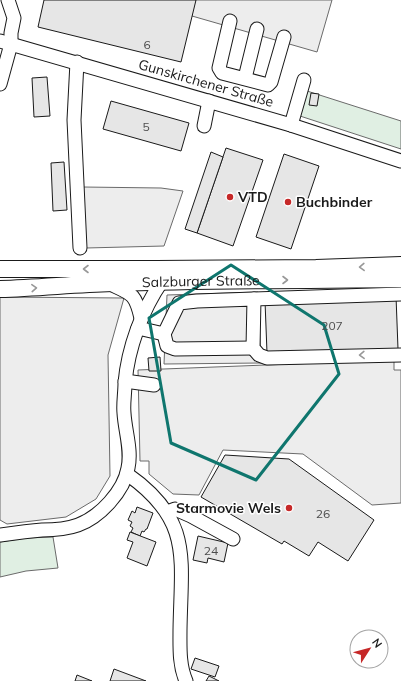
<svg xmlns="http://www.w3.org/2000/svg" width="401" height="681" font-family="Mulish,sans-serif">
	<rect width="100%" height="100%" fill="#fff"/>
	<g fill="#e0efe3" stroke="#6a6a6a">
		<path d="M307,91L401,121V149L300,116Z"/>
		<path d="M53,537L58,568L26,571L0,577V542L25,538Z"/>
	</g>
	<g fill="#ededed" stroke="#6a6a6a">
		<path d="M191,0H332L317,52L192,16Z"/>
		<path d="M83,187L161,188L183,191L164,246L86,248Z"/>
		<path d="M258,292L261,363L164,364L167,295Z"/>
		<path d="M0,297L124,298L108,355L110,476L96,499L66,517L7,524L0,520Z"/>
		<path d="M394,360V370H401V503L372,505L303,454L223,450L199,495L173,494L149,474V461H140L138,370Z"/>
	</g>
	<g fill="#e6e6e6" stroke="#1a1a1a">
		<path d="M44,0H196L181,62L38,27Z"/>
		<path d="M47,77L50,116L34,117L32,78Z"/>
		<path d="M311,93L319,94L317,106L309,105Z"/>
		<path d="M111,101L189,123L181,151L103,129Z"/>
		<path d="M226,148L263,160L233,246L197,233Z"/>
		<path d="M211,152L223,157L197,233L185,229Z"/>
		<path d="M284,154L319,166L291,249L256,237Z"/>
		<path d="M64,162L67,210L53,211L51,163Z"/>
		<path d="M396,296L398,349L267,353L265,301Z"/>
		<path d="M160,357L161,371H149L148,358Z"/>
		<path d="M225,455L289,459L374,520L348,561L318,542L309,556L284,541L282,544L201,497Z"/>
		<path d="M137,507L153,513L147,529H146L144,532L142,531L140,536L131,532L133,528L130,526L132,522L128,520L132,511L135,513Z"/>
		<path d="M130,532L156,542L147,566L127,558L133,542L127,540Z"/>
		<path d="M198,536L228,543L224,562L208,558L207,563L193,560Z"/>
		<path d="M195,658L219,666L215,677L191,669Z"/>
		<path d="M114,669L146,681H110Z"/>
		<path d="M77,675L92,681H75Z"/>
		<path d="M209,676L219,681H206Z"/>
	</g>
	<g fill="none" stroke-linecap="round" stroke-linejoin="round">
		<g stroke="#1a1a1a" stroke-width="15">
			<g id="minor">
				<path d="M230,21L219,68L222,73L268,85L271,82L284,37"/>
				<path d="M0,41L291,125L401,161"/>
				<path d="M77,62L74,120L80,248"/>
				<path d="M245,78L257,29"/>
				<path d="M0,84L11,44V33L14,18L8,0"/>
				<path d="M291,125L304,80"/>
				<path d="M204,126L209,101"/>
				<path d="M108,283C131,294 135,292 141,318"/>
				<path d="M254,299L401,294"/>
				<path d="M138,328L164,334L179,303L197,301L254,299L253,348L259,355L267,358L401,355"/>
				<path d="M164,334L167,346L175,349L253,348"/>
				<path d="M125,381L154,385"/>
				<path d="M127,474C193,520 181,558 180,630C180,647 179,665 186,681"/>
				<path d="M167,512L175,509L191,516L233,539"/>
				<path d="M0,535C14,533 28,531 42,530C54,530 67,529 78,525C100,517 124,491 128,468C132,450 125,431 124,413C123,404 125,393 125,383C128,348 142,310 162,281"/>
			</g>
		</g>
		<g stroke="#1a1a1a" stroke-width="18">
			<g id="major">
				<path d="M0,269H156L316,268L401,265"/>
				<path id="s1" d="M0,289C38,288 75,284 112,283C208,280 305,280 401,279"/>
			</g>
		</g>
		<use href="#minor" stroke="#fff" stroke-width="13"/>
		<use href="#major" stroke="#fff" stroke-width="16"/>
	</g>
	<defs><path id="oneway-chevron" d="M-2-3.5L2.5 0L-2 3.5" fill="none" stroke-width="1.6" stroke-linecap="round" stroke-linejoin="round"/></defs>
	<g stroke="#989898">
		<use href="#oneway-chevron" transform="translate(362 267) rotate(178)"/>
		<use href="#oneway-chevron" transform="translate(86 269) rotate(-180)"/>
		<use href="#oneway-chevron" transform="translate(285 280)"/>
		<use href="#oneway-chevron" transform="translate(34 288) rotate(-3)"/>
		<use href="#oneway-chevron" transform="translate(362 355) rotate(178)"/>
	</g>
	<path fill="none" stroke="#0f766e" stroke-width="3" stroke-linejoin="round" d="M231,265L324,325L339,374L256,480L171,443L149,318Z"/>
	<g fill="#c62828" stroke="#fff" stroke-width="1.5">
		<circle cx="230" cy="197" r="4"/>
		<circle cx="288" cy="202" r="4"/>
		<circle cx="289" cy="508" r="4"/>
	</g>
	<g text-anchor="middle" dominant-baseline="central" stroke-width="3" stroke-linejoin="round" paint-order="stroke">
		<g font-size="12" fill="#4d4d4d">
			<text x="147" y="44">6</text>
			<text x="146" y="126">5</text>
			<text x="332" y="325">207</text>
			<text x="323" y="513">26</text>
			<text x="211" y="550">24</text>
		</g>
		<g font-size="14" fill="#1a1a1a" stroke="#fff">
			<text transform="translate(206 83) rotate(16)">Gunskirchener Straße</text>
			<text stroke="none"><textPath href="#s1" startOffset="201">Salzburger Straße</textPath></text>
		</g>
		<g font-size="14" font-weight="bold" fill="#1a1a1a" stroke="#fff" text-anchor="start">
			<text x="238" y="197">VTD</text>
			<text x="296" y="202">Buchbinder</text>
			<text x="281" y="508" text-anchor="end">Starmovie Wels</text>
		</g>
	</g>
	<g transform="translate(369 649) rotate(54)"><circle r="19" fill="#ffffff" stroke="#a3a3a3"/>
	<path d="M0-3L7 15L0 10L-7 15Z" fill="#c62828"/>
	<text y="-6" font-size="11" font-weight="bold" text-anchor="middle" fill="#1a1a1a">N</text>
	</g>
</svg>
